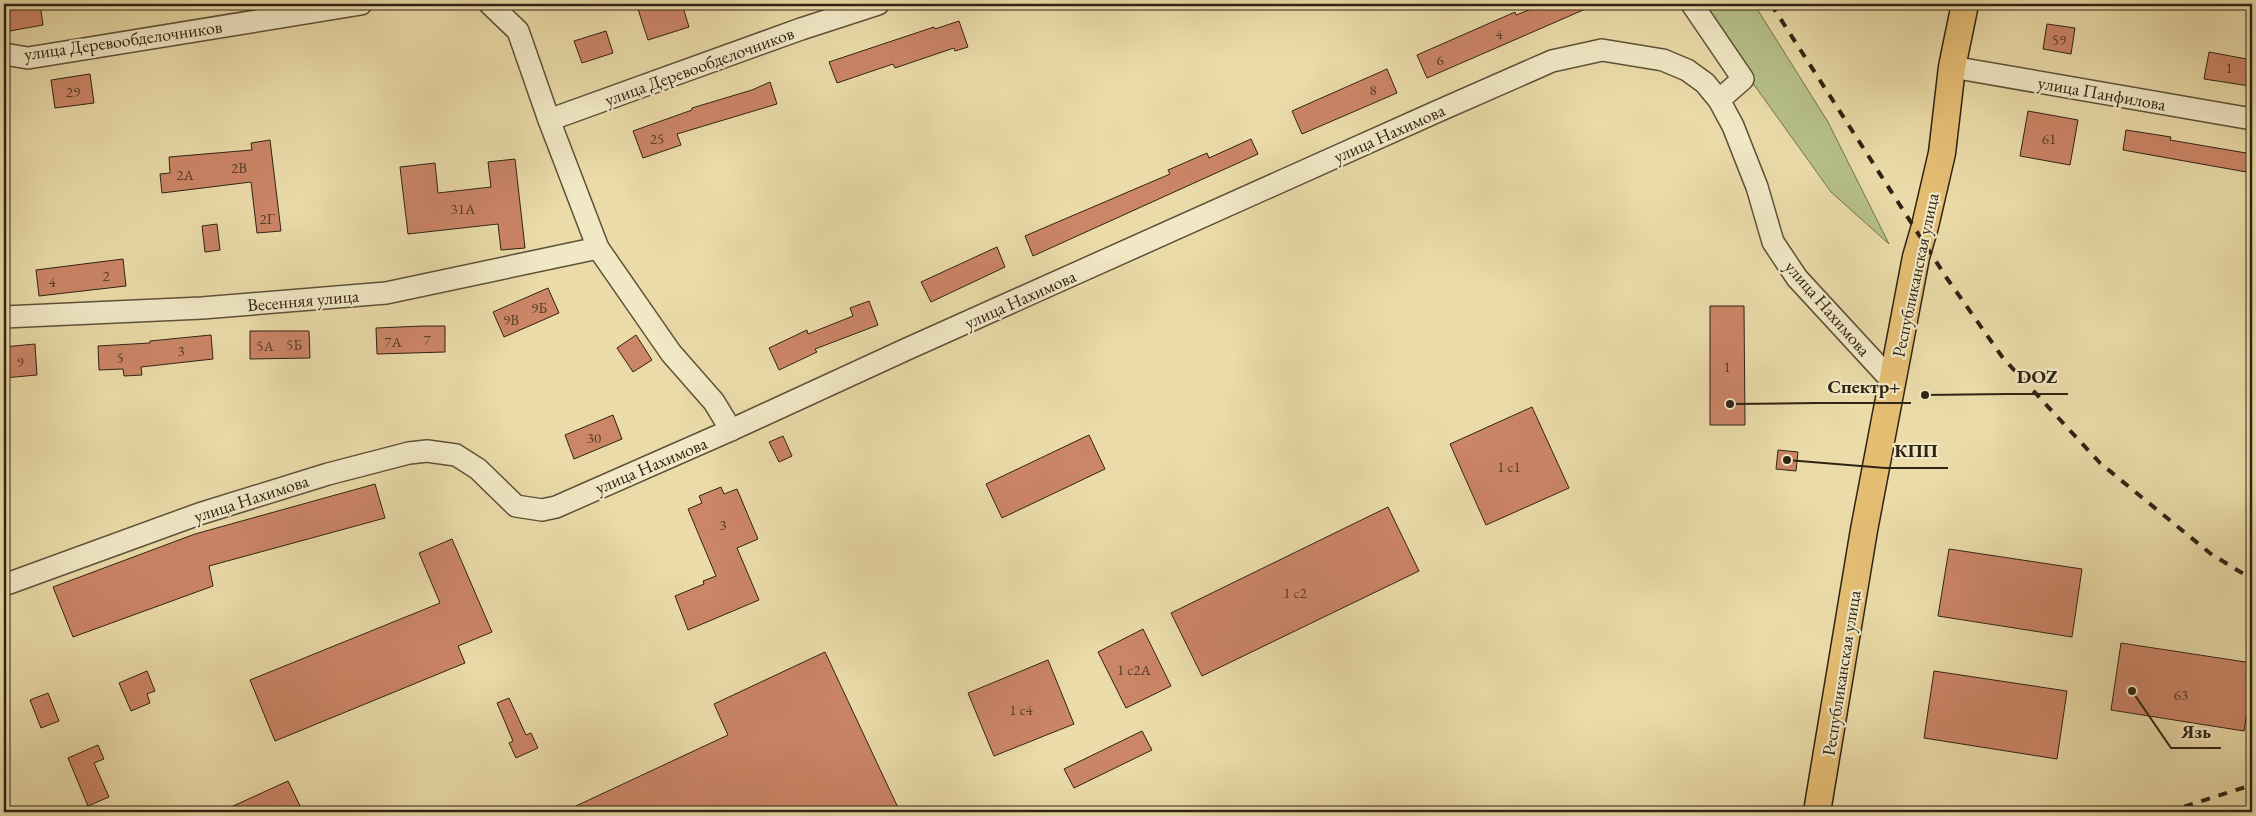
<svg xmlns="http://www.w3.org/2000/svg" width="2256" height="816" font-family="'EB Garamond',serif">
	<rect width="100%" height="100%" fill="#eadba8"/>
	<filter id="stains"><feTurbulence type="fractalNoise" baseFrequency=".004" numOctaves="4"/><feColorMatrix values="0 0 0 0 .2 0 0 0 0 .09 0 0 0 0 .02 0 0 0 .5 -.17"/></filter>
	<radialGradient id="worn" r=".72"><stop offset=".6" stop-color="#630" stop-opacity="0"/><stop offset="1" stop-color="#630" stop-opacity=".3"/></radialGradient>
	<path fill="#b6c088" stroke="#72724e" d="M1696,4H1754L1828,122L1889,244L1831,192Z"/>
	<g fill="#cb8567" stroke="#2f2313">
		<path d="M4,4H40L43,25L4,32Z"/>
		<path d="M646,4H682L689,27L648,40L637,6Z"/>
		<path d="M1544,4H1597L1427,78L1417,55L1515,12L1516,15Z"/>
		<path d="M959,21L968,47L955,51L954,48L895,68L893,64L837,83L829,62L934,27L935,29Z"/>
		<path d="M2047,24L2075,28L2071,54L2043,49Z"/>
		<path d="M606,31L613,53L582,63L574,41Z"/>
		<path d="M2209,52L2252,60L2250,86L2204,79Z"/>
		<path d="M1387,69L1397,93L1302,134L1292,111Z"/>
		<path d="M90,74L94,103L55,108L51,80Z"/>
		<path d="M770,82L777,104L677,134L681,145L643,158L633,131L692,110V108L752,90Z"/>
		<path d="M2028,111L2078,120L2070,165L2020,156Z"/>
		<path d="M2126,130L2171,137L2170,140L2252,154V173L2123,150Z"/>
		<path d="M1251,139L1258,154L1033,256L1025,236L1170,174L1168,170L1207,153L1209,158Z"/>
		<path d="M270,140L281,231L257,233L251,182L162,193L160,174L170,173L169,157L252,150L251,143Z"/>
		<path d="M515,159L525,248L501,250L498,224L408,234L400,167L435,163L438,193L491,187L488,162Z"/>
		<path d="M217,224L220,250L205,252L202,226Z"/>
		<path d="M997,247L1005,267L931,302L921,282Z"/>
		<path d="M123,259L126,286L39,296L36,270Z"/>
		<path d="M548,288L559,313L504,337L493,312Z"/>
		<path d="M869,301L878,325L815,349L817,352L779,370L769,348L807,330L808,334L853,316L850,308Z"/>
		<path d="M1710,306H1744L1745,425H1710Z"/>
		<path d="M423,326H445V352L377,354L376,328Z"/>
		<path d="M250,331H309L310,358L250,359Z"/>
		<path d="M211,335L213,359L141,367L142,375L124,376L123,369L99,370L98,346L150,343V341Z"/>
		<path d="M636,335L652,360L633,372L617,348Z"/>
		<path d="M35,344L37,375L4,378V347Z"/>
		<path d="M1532,407L1569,488L1486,525L1450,444Z"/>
		<path d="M613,415L622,439L574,459L565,435Z"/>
		<path d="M1089,435L1105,469L1002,518L986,484Z"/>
		<path d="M783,436L792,456L779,462L769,442Z"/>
		<path d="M1778,450L1798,452L1796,471L1776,469Z"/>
		<path d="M375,484L385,518L209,566L213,586L73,637L53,587L195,534Z"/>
		<path d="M721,487L724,494L737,489L758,539L737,548L759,600L688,630L675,596L704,584L703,581L716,576L688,509L702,503L699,496Z"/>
		<path d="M1388,507L1419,571L1202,676L1171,613Z"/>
		<path d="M452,539L492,632L458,646L465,663L275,741L250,680L440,603L419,553Z"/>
		<path d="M1949,549L2082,569L2072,637L1938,616Z"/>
		<path d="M1143,629L1171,686L1126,708L1098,652Z"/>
		<path d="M2121,643L2252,663V678L2244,731L2111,710Z"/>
		<path d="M825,652L900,812H563L728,735L714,704Z"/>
		<path d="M1048,660L1074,724L994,756L968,693Z"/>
		<path d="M147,671L155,691L147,694L150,703L131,711L119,683Z"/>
		<path d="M1934,671L2067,691L2057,759L1924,738Z"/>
		<path d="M48,693L59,721L41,728L30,700Z"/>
		<path d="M509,698L526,735L531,733L538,748L516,758L509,743L513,741L497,703Z"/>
		<path d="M1142,731L1152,750L1074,788L1064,769Z"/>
		<path d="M98,745L104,759L94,763L109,797L88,806L68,758Z"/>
		<path d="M288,781L303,812H220Z"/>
	</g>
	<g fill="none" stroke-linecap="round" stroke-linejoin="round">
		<g stroke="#5e5138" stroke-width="24">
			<g id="minor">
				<path d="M490,4L518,31L549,120L598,248L671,353L714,402L731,430"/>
				<path d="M1692,4L1743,79L1719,100"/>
				<path d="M4,54L28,58L361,4"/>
				<path d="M1952,67L2252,119"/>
				<path d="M549,120L801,29L878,4"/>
				<path d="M4,317L202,308L386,293L598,248"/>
				<path d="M4,585L199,514L328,474L409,453L427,451L456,455L478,469L516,506L542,510L556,507L731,430L907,349L1436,112L1552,61L1602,50L1663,60L1687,70L1705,83L1719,100L1733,126L1757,187L1773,242L1797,278L1892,381"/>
			</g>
		</g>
		<g stroke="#2f2313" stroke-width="29">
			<path id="major" d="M1817,812L1864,530L1916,257L1925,226L1942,153L1952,67L1965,4"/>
		</g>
		<use href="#minor" stroke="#f1e8c6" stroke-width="21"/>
		<use href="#major" stroke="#e5be74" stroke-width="26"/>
		<g stroke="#2f2313" stroke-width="4" stroke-dasharray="9 9" stroke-linecap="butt">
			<path d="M1771,4L1946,277L2003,358L2100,463L2211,554L2252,579"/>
			<path d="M2167,812L2252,785"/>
		</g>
	</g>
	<g text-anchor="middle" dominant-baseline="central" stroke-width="4.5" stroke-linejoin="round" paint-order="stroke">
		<g font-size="15" fill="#563c28">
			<text x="1499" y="33">4</text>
			<text x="2059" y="39">59</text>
			<text x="1440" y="59">6</text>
			<text x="2229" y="67">1</text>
			<text x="1373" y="89">8</text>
			<text x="73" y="91">29</text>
			<text x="657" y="138">25</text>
			<text x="2049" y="138">61</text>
			<text x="239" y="167">2В</text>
			<text x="185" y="174">2А</text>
			<text x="463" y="208">31А</text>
			<text x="267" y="218">2Г</text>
			<text x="106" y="275">2</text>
			<text x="52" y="281">4</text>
			<text x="539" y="307">9Б</text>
			<text x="511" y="319">9В</text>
			<text x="427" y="339">7</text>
			<text x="393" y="341">7А</text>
			<text x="294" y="344">5Б</text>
			<text x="265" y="345">5А</text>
			<text x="181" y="350">3</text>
			<text x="120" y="357">5</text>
			<text x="20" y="361">9</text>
			<text x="1727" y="366">1</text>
			<text x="594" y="437">30</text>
			<text x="1509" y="466">1 с1</text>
			<text x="723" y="524">3</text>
			<text x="1295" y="592">1 с2</text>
			<text x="1134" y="669">1 с2А</text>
			<text x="2181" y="694">63</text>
			<text x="1021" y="709">1 с4</text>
		</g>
		<g font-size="18" fill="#2f2313" stroke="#f1e8c6">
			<text transform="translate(123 40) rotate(-8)">улица Деревообделочников</text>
			<text transform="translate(699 66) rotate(-20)">улица Деревообделочников</text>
			<text transform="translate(2102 93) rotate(10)">улица Панфилова</text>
			<text transform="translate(1389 133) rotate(-24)">улица Нахимова</text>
			<text transform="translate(1915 275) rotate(-78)">Республиканская улица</text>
			<text transform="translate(1020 299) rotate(-24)">улица Нахимова</text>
			<text transform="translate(303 300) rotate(-5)">Весенняя улица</text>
			<text transform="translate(1828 308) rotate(49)">улица Нахимова</text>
			<text transform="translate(651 465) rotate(-23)">улица Нахимова</text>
			<text transform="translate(251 498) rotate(-18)">улица Нахимова</text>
			<text transform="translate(1841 673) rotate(-81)">Республиканская улица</text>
		</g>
	</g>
	<path fill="none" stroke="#2f2313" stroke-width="2" d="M1925 395L2007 394H2068M1730 404L1818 403H1911M1787 460L1885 468H1948M2132 691L2171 748H2221"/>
	<g fill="#2f2313" stroke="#f1e8c6" stroke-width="2">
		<circle cx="1925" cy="395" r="5"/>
		<circle cx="1730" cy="404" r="5"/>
		<circle cx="1787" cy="460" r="5"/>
		<circle cx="2132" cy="691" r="5"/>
	</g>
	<g font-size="19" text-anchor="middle" font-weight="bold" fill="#2f2313" stroke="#f1e8c6" stroke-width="4.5" stroke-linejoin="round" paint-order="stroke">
		<text x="2037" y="383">DOZ</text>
		<text x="1864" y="393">Спектр+</text>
		<text x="1916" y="457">КПП</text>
		<text x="2196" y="738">Язь</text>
	</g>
	<rect width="2256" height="816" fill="none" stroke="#eadba8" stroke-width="20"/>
	<rect x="5" y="5" width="2246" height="806" fill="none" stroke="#2f2313" stroke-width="2.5"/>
	<rect x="10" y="10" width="2236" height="796" fill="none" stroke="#2f2313"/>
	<rect width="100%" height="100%" filter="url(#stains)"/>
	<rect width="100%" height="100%" fill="url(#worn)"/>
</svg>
